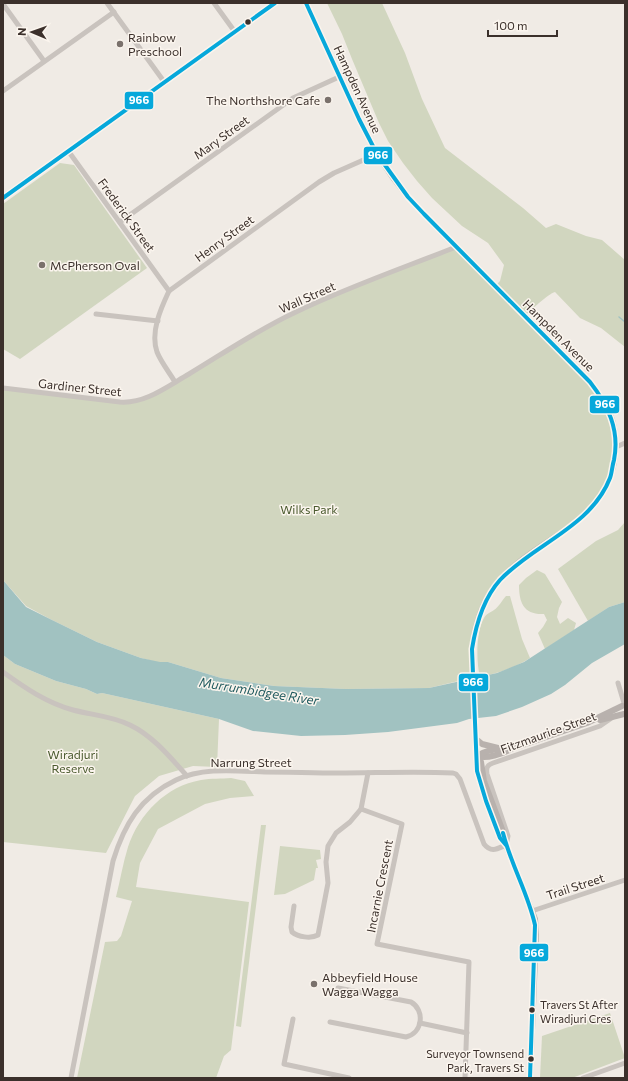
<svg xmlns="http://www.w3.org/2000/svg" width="628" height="1081" font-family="Commissioner,sans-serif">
	<rect width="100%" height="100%" fill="#f0ebe5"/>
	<g fill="#d1d6bf">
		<path d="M327,3H382L405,53L422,99L445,148L523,208L546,228L556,224L586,236L602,240L625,260V347L601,328L580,318L555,292C548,294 531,310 525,316L581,373L612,419L614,463L596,504L506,574L480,614L472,658L469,660L471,678L429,688L346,689L274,686L221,678L168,662L160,663L141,658L97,642L50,619L26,606L3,580V388L120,402L141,400L296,312L456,247L495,286L500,281L504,265L488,243L462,226L432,198L417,181L403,163L388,141L379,123L352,59L342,34Z"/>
		<path d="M60,163L74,165L147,268L20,359L3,349V204Z"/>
		<path d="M625,522V602L609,607L588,621L558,569L596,541L618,530Z"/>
		<path d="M537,570L545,574L562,602L559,608L557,617L560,624L568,618L576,623L574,630L545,649L538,633L543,627L547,620L544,614C524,615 519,603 519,585L526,578Z"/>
		<path d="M506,596H510L522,639L530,658C515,668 497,673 480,677C476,661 476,632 484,618C487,613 490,613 494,610C499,607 502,600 506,596Z"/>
		<path d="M3,655L15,664L56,681L86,689L97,694L102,693L219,719L217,767L193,766L159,776L135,796L106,853L3,842Z"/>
		<path d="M231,778L245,781L254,796L230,798L205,804L158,829L140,863L136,887L249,902L231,1050L224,1056L216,1078H77L105,942L117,941L121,936L132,901L116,897C120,881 123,863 128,847C139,814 166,786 201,780C211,778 222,779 231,778Z"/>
		<path d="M261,825H266L241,1027L236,1026Z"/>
		<path d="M280,846L320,850L321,859L316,860L318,868H316L314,880L285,894L274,895Z"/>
		<path d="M610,1013L625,1058L572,1078H540L542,1036Z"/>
	</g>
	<path fill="#a1c2c1" d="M3,580L26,607L50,619L97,642L141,658L160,662H168L221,678L274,686L346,689L429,688L497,673L524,662L609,607L625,602V644L592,663L565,685L551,694L522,707L496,716L469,719L457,723L388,732L345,735L301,736L253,731L219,719L102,693L97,694L86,689L56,681L15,664L3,655Z"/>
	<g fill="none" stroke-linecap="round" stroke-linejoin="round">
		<path stroke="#a1c2c1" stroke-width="1.5" d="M619,317L625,322"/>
		<g stroke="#c9c3be" stroke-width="5">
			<path d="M107,3L165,83"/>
			<path d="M214,3L235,32"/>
			<path d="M3,4L44,61"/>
			<path d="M3,91L114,12"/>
			<path d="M69,152L169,291"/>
			<path d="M3,198L275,3"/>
			<path d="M120,222L293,98L339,77"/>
			<path d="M96,314L158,321"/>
			<path d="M175,382C169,372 161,362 157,352C150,332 161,308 169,291L319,182L334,173L377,154"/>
			<path d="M3,388L120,402C145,404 168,386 189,374C224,353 259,329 296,312C348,287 403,268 456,247"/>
			<path d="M616,447L625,443"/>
			<path d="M3,672C25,688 47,703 73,710C92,715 112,716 130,725C153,736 170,757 187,776"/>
			<path d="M618,683L624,703"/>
			<path d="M361,809L402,824L377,944L469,962L465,1078"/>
			<path d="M294,906L291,927L292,932C298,937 311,939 318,935L328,883L326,862L328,846L336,833L350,822L361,809L368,773"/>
			<path d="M532,911L625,880"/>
			<path d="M293,1019L284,1064L349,1078"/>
			<path d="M330,1022L406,1037C423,1033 425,1010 411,1002L338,988"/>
			<path d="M420,1023L467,1033"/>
			<path d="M71,1078L113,861C124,825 140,797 176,780C203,767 236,771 265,772C289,772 314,773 338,773C376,773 415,771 453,773L456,774L460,779L484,844C491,853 497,849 506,845L508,836L487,774C486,768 487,765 493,763L600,726L613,717"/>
			<path d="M583,1078L625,1063"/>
		</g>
		<g stroke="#b8b1ad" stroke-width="6">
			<path d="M306,3L359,119L377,154L394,179L408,197L424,214L590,382C608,405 618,423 615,454C609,523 540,535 500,580C483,599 475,623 472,649L477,771L486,801L500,838L506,845"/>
			<path d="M600,720L624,714"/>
			<path d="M476,739L482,744L498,748"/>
			<path d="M477,756L481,762L484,781L505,837L506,845L535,919L536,934L530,1078"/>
			<path d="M477,756C487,759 502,754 511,749L587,723L622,706"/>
			<path d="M477,756C486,750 499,748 510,749"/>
		</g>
		<g stroke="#fbf5ee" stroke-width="7">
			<g id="bus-1">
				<path d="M306,3L359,119L377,154L408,197L424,214L590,382C608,405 620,430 614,460C612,466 612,473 610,478C591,527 534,544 500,580C483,599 476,624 472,649L477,771L486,801L500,838L506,845"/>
				<path d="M3,198L275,3"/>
				<path d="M503,833C511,865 528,893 535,925L530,1078"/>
			</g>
		</g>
		<use href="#bus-1" stroke="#06a8db" stroke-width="4"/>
	</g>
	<g fill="#3b302b" stroke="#fbf5ee" stroke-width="1.5">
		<circle cx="248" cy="22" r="3.5"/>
		<circle cx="532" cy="1010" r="3.5"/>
		<circle cx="531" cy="1059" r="3.5"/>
	</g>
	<g fill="#7a716c" stroke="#fbf5ee" stroke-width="1.5">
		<circle cx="120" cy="44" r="4"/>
		<circle cx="328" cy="100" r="4"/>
		<circle cx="42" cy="265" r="4"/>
		<circle cx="314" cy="984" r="4"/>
	</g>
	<g text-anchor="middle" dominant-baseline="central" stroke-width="3" stroke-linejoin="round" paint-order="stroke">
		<g font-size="11" fill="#3b302b" stroke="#fbf5ee" text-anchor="start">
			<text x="540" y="1004">Travers St After<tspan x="540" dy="14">Wiradjuri Cres</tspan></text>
			<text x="524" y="1053" text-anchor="end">Surveyor Townsend<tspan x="524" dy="14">Park, Travers St</tspan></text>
		</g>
		<g font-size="12" fill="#3b302b" stroke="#fbf5ee" text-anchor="start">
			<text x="128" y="37">Rainbow<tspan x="128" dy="14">Preschool</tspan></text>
			<text x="320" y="100" text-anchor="end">The Northshore Cafe</text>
			<text x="50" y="265">McPherson Oval</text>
			<text x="322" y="977">Abbeyfield House<tspan x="322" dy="14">Wagga Wagga</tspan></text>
		</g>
		<g font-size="12" fill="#3b302b" stroke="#fbf5ee">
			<text transform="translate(358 89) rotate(65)">Hampden Avenue</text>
			<text transform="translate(221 137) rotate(-36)">Mary Street</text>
			<text transform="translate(127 215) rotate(54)">Frederick Street</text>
			<text transform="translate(224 238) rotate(-36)">Henry Street</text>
			<text transform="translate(307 297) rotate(-24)">Wall Street</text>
			<text transform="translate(559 335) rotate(45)">Hampden Avenue</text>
			<text transform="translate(80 387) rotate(6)">Gardiner Street</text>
			<text transform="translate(548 732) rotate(-20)">Fitzmaurice Street</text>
			<text x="251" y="762">Narrung Street</text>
			<text transform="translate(379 886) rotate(-79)">Incarnie Crescent</text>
			<text transform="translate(575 886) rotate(-18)">Trail Street</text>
		</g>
		<g font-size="12" fill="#4a5a2e" stroke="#fbf5ee">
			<text x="309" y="509">Wilks Park</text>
			<text x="73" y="754">Wiradjuri<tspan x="73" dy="14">Reserve</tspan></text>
		</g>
		<g font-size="13" font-style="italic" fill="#1f5a5e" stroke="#fbf5ee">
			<text transform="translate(259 691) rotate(9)">Murrumbidgee River</text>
		</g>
	</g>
	<g stroke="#fbf5ee" stroke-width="1.5">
		<rect x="124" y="91" width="30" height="19" rx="4" fill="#06a8db"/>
		<rect x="363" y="146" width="30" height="19" rx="4" fill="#06a8db"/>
		<rect x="589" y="395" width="31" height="19" rx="4" fill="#06a8db"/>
		<rect x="458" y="673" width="31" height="19" rx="4" fill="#06a8db"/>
		<rect x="519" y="943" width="30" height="19" rx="4" fill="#06a8db"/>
	</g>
	<g font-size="11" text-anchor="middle" font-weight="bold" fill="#fff">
		<text x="139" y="104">966</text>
		<text x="378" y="159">966</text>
		<text x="605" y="408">966</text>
		<text x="473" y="686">966</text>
		<text x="534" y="957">966</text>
	</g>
	<rect width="628" height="1081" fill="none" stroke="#3b302b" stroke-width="8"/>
	<g transform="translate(32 32) rotate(272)" stroke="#fbf5ee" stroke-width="3" paint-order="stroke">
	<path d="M0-3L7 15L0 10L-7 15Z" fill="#3b302b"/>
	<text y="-6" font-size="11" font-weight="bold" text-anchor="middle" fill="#3b302b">N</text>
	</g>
	<path d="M488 30v6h69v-6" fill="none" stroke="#3b302b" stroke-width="2"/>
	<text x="494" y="30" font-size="12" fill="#3b302b" stroke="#fbf5ee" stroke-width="3" paint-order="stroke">100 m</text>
</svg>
